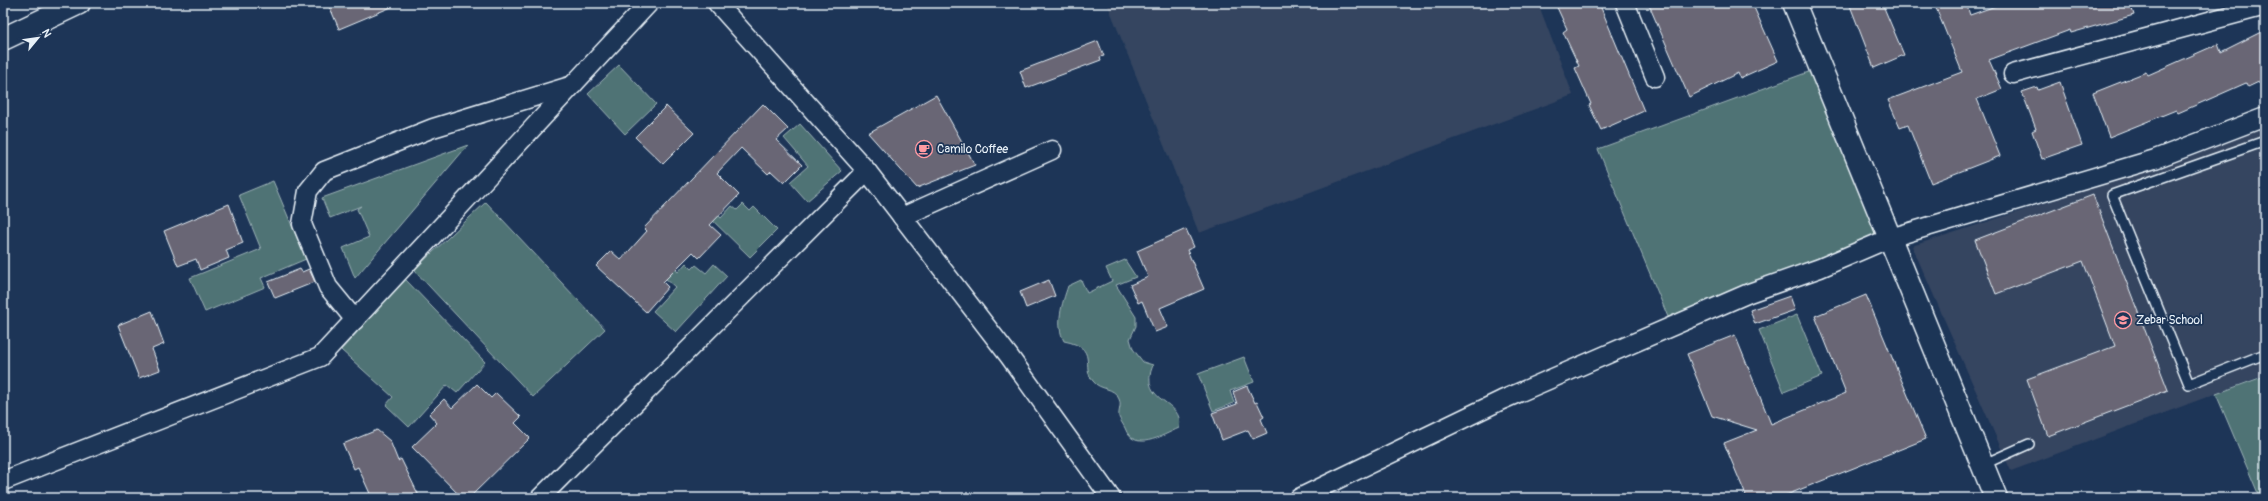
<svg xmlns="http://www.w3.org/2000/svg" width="2268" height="501" font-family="Pangolin,sans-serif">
	<rect width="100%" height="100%" fill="#1d3557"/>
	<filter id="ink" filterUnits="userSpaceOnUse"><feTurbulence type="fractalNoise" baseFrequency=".025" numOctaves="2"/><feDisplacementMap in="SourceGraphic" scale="8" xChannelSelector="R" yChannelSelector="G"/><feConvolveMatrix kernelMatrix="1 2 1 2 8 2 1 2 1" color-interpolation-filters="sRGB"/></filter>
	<g filter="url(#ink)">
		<g fill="#344460">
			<path d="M1107,3H1538L1573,95L1199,233Z"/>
			<path d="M2265,127V375L2011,471L1912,246L2160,166Z"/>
		</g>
		<g fill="#4f7374" stroke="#9cb2b6">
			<path d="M619,65L656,104L625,134L588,94Z"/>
			<path d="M1814,70L1880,234L1668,317L1598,149Z"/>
			<path d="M800,124L842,171L807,201L790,182L808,166L784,138Z"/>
			<path d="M468,145L355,278L343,248L369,237L357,209L361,206L330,218L322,198Z"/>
			<path d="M273,181L306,259L261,278L265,287L205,312L190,278L261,249L239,195Z"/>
			<path d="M486,202L605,329L533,397L414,270Z"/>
			<path d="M743,204L750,211L754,207L777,230L750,257L705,213L710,207L721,218L732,206L737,210Z"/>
			<path d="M662,257L678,272L686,263L692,269L696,265L706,273L714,264L727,276L676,332L653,311L675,287L653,267Z"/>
			<path d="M1125,260L1136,277L1116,285L1136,317V326L1130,339L1133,349L1143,362L1153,365C1137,404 1186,399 1179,428C1161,436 1134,453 1125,428C1123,424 1120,420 1119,417C1118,410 1122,406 1119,399C1114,386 1100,391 1093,381C1080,366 1100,348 1064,341C1055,324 1062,304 1068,286L1081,280L1087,293L1112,281L1106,268Z"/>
			<path d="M405,279L485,362L457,393L447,385L409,427L386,405L393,397L341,350Z"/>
			<path d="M1797,315L1822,376L1784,392L1759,330Z"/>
			<path d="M1244,357L1254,382L1230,391L1234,403L1213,411L1198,374Z"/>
			<path d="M2265,376V498H2260L2216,394Z"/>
		</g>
		<g fill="#696674" stroke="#e8f1f8">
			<path d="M328,3H401L339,29Z"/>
			<path d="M1555,3H1599L1644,111L1601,130L1589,105L1591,104L1575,68L1579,66L1563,32L1567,29Z"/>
			<path d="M1648,3H1752L1778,61L1740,78L1738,73L1689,97Z"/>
			<path d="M1849,3H1882L1904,55L1874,68Z"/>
			<path d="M1934,3H1966L1970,15L2004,3H2130L2134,15L2071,33L2070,30L1989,60L2002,89L1977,99L2000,156L1931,183L1908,125L1900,128L1888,100L1962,72Z"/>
			<path d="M2265,30V79L2248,87L2246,83L2178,113L2176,110L2109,137L2093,93L2146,72L2148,75L2218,44L2221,52Z"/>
			<path d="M1098,41L1104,56L1100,57L1101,60L1026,88L1020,71Z"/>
			<path d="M2060,82L2082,145L2042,159L2032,131L2036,129L2022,92L2037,87L2038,90Z"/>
			<path d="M936,95L975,165L917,188L868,133Z"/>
			<path d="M763,104L788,129L776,140L802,165L784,183L771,171L768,174L741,148L717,173L739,195L710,225L721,235L699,258L693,252L663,282L668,287L646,312L596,266L611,251L621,260L647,231L644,228Z"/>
			<path d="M666,106L694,133L663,164L635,137Z"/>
			<path d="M2093,195L2168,390L2048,436L2027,379L2115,346L2083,261L1996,294L1975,240Z"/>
			<path d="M229,204L243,243L226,250L229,258L200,270L196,259L178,266L164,231Z"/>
			<path d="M1186,229L1194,247L1187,250L1204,289L1160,308L1168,327L1155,332L1142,301L1138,303L1130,285L1148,277L1137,251Z"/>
			<path d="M300,269L302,272L309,269L315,282L275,298L268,282Z"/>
			<path d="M1049,280L1055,296L1026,308L1020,292Z"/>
			<path d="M1866,295L1926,439L1779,498H1747L1724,443L1757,430L1712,416L1687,354L1735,335L1771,424L1846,393L1815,316Z"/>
			<path d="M1790,296L1795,310L1755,324L1750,310Z"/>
			<path d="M152,311L164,344L152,349L160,370L139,378L118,325Z"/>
			<path d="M477,384L491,398L496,393L521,417L515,423L530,438L469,498H462L412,447L437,423L429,414L444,399L452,408Z"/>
			<path d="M1247,386L1255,403L1257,402L1264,417L1261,419L1267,433L1253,439L1248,430L1222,440L1212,413L1237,404L1233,392Z"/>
			<path d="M377,430L390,441L398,461L401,459L420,498H372L358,467L354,469L343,444Z"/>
		</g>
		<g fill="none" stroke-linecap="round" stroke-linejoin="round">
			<g stroke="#e8f1f8" stroke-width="12">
				<g id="lane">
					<path d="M2265,141L2112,195L2189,384L2265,354"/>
					<path d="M1982,465L2029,444"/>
				</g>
			</g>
			<g stroke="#e8f1f8" stroke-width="21">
				<g id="street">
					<path d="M717,3L867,171L1009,356L1111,498"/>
					<path d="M1625,3L1655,77"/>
					<path d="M2013,74L2265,6"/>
					<path d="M902,217L1052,150"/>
					<path d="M355,320L328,287L302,224L308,191L324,171L433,128L573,85"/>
					<path d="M3,481L320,357L649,3"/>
					<path d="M540,498L867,171"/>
					<path d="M1299,498L1502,400L1749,293L1820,268L1890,238L2155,159L2265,117"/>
				</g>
			</g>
			<g stroke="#e8f1f8" stroke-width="25">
				<g id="secondary">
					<path d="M1794,3L1996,498"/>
					<path d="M3,39L79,3"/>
				</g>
			</g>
			<use href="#lane" stroke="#1d3557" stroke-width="9"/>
			<use href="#street" stroke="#1d3557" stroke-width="18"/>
			<use href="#secondary" stroke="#1d3557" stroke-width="22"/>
		</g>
	</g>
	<defs>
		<g id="cafe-ring" transform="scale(0.9)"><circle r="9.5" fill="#1d3557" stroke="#ff9aa2" stroke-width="1.5"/><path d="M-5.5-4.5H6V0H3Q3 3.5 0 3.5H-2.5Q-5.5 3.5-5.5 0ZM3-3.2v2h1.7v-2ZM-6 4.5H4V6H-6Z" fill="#ff9aa2"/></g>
		<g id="school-ring" transform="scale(0.9)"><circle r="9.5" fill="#1d3557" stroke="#ff9aa2" stroke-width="1.5"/><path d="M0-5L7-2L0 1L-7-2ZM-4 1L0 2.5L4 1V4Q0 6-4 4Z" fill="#ff9aa2"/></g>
	</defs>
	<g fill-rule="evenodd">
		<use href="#cafe-ring" x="924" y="149"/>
		<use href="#school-ring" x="2123" y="320"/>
	</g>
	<g text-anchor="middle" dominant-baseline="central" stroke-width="3.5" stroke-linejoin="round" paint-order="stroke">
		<g font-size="12" fill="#e8f1f8" stroke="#1d3557" text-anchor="start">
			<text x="937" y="149">Camilo Coffee</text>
			<text x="2136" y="320">Zebar School</text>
		</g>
	</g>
	<rect width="2268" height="501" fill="none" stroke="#1d3557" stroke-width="16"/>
	<rect x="8" y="8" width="2252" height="485" fill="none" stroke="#e8f1f8" stroke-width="1.5" filter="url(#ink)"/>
	<g transform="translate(38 38) rotate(61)" stroke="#1d3557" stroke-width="3" paint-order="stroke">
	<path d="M0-3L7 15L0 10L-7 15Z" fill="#e8f1f8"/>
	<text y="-6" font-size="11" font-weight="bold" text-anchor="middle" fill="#e8f1f8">N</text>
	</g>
</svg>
